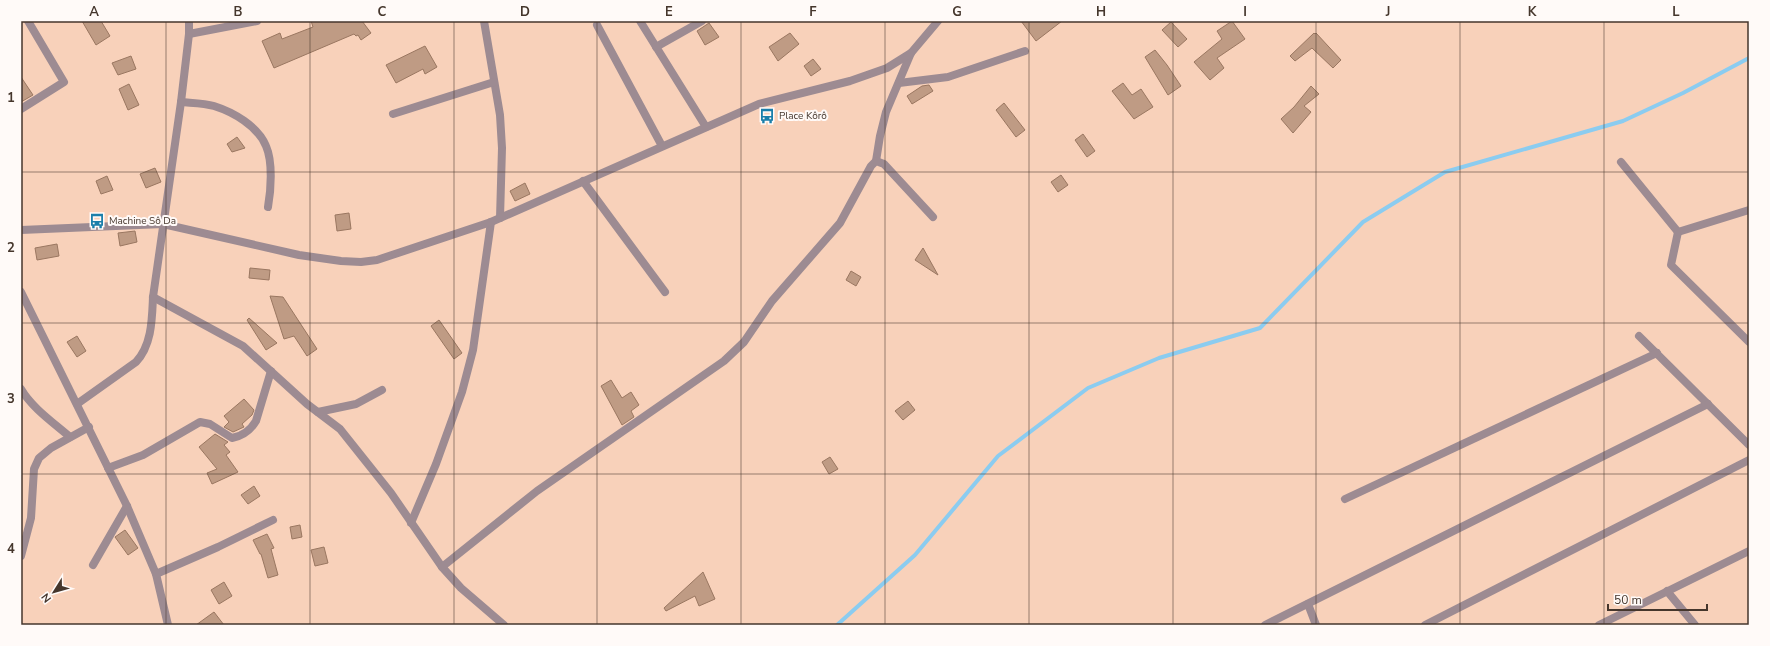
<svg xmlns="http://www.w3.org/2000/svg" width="1770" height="646" font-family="'Nunito Sans',sans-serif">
	<rect width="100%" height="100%" fill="#f8d1ba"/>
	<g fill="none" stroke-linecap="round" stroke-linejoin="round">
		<path stroke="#8bccf0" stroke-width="4" d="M837,625L915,555L998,456L1088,388L1159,358L1260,328L1363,222L1445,172L1623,121L1683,93L1749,58"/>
	</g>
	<g fill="#bf9b84" stroke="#9a7761">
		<path d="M82,21H101L110,36L96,45Z"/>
		<path d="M311,21H362L371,33L361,40L358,35L356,36L354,34L274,68L262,41L280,33L282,39L313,27Z"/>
		<path d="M1021,21H1062L1036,41Z"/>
		<path d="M1232,21L1245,39L1217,58L1224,68L1210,80L1194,62L1222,39L1217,31Z"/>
		<path d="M1171,22L1187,39L1178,47L1162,30Z"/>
		<path d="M709,23L719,37L705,45L697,31Z"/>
		<path d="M790,33L799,44L778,61L769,47Z"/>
		<path d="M1314,33L1315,34L1316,33L1341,60L1333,68L1312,48L1295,61L1290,56Z"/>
		<path d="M425,46L437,67L425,74L423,69L396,83L386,65Z"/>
		<path d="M1155,50L1167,65L1181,86L1168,95L1145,57Z"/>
		<path d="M131,56L136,69L118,75L112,63Z"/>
		<path d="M813,59L821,69L811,76L804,66Z"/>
		<path d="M21,77L33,95L21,102Z"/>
		<path d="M1123,83L1132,95L1141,89L1153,107L1134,119L1112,91Z"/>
		<path d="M129,84L139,105L128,110L119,89Z"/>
		<path d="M929,85L933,91L912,104L907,96L922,86Z"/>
		<path d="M1311,86L1319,94L1304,106L1311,112L1293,133L1281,119L1294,107Z"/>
		<path d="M1004,103L1025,130L1016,137L996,110Z"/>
		<path d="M1083,134L1095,151L1087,157L1075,140Z"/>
		<path d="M237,137L245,148L232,152L227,144Z"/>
		<path d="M155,168L161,182L146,188L140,174Z"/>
		<path d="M1061,175L1068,185L1058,192L1051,182Z"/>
		<path d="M107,176L113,190L101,194L96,181Z"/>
		<path d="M525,183L530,194L515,201L510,191Z"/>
		<path d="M349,213L351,229L337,231L335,215Z"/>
		<path d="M135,231L137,242L120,246L118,233Z"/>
		<path d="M57,244L59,256L37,260L35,248Z"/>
		<path d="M923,248L938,275L915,260Z"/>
		<path d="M250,268L270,270L269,280L249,278Z"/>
		<path d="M851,271L861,277L856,286L846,280Z"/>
		<path d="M270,296L283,297L317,349L307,356L294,336L284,339Z"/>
		<path d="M249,318L277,343L266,350L247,320Z"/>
		<path d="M439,320L462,353L454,359L431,326Z"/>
		<path d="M77,336L86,351L77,357L67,342Z"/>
		<path d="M611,380L622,398L631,392L639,405L631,411L634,417L622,425L601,386Z"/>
		<path d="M244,399L254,410L252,415L242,424L244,427L233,432L224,427L229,422L224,416Z"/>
		<path d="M908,401L915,410L903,420L895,411Z"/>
		<path d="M215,434L228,442L224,445L230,452L226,455L238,472L212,484L207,473L217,469L199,447Z"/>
		<path d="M830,457L838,469L829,474L822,462Z"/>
		<path d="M254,486L260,496L248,504L241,495Z"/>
		<path d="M300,525L302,537L292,539L290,527Z"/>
		<path d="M125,530L138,548L128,555L115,537Z"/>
		<path d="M267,534L274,548L271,549L278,575L268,578L261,554H260L253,540Z"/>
		<path d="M324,547L328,563L315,566L311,550Z"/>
		<path d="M703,572L715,599L699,606L695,596L666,611L664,608Z"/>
		<path d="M224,582L232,596L219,604L211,590Z"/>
		<path d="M214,612L224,625H196Z"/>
	</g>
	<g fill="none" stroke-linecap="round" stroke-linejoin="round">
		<path stroke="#9d8b92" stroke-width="8" d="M93,565L127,506"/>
		<g stroke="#9d8b92" stroke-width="8">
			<path d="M484,21L500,115L502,148L500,218"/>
			<path d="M640,21L706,127"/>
			<path d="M597,25L662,146"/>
			<path d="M189,34L257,21"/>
			<path d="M656,47L702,21"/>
			<path d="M899,83L948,77L1025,51"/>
			<path d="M181,102C191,103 204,103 214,106C233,112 258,126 266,146C273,162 271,190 268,207"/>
			<path d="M21,109L64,82L28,21"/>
			<path d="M393,114L494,82"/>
			<path d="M876,161L880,136L886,112L911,53L938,21"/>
			<path d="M1621,162L1678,232"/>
			<path d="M583,181L665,292"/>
			<path d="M1678,232L1671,265L1749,342"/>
			<path d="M1678,232L1749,210"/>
			<path d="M21,292L127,506L156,574L168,625"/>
			<path d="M153,297L243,346L307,404L340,429L391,493L442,567L461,588L504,625"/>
			<path d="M1639,336L1749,445"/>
			<path d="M21,389C32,408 54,423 70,437"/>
			<path d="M77,404L136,362C152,345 152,319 153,297L181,102L189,34V21"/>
			<path d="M318,412L356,404L382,390"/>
			<path d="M108,468L143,455L200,422L210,424L232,438C243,436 250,431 256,421L271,371"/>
			<path d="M1345,499L1657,353"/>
			<path d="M411,523L436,464L462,392L473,350L491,222"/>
			<path d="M21,556L31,518L34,469L39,458L51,448L89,427"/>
			<path d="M442,567L537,491L724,361L744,342L772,301L840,223L871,166L876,161L884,164L933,217"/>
			<path d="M156,574L218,547L273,520"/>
			<path d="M1667,591L1695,625"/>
			<path d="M1308,604L1316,625"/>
			<path d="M1265,625L1708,404"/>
			<path d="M1425,625L1749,460"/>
			<path d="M1599,625L1749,551"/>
		</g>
		<path stroke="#9d8b92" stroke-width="8" d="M21,230L163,224L299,255L341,261L361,262L377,260L491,222L759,104L850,81L887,68L911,53"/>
	</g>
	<path fill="none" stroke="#45362c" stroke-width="1" stroke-opacity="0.55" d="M166,21V625M310,21V625M454,21V625M597,21V625M741,21V625M885,21V625M1029,21V625M1173,21V625M1316,21V625M1460,21V625M1604,21V625M21,172H1749M21,323H1749M21,474H1749"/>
	<defs>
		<g id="bus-bare" transform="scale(1.2)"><path d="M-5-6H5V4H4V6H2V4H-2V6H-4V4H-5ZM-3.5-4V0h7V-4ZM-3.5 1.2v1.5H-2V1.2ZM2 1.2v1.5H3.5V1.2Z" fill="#1b7faa" stroke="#fffaf8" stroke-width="2.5" paint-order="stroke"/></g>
	</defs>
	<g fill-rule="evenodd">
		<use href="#bus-bare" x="767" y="116"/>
		<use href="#bus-bare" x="97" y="221"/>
	</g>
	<g text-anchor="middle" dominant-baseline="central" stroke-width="4" stroke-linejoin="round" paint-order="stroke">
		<g font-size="10" fill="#45362c" stroke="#fffaf8" text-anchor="start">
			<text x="779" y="116">Place Kôrô</text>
			<text x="109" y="221">Machine Sô Da</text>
		</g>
	</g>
	<rect width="1770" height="646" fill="none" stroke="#fffaf8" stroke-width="44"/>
	<g transform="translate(54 592) rotate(233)" stroke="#fffaf8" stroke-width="3" paint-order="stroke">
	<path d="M0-3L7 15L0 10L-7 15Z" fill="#45362c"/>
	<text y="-6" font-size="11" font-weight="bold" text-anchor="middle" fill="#45362c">N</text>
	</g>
	<path d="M1608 604v6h99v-6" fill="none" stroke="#45362c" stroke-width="2"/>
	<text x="1614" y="604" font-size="12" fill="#45362c" stroke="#fffaf8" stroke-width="3" paint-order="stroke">50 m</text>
	<rect x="22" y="22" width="1726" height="602" fill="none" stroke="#45362c" stroke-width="1.5"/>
	<g font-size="13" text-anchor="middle" font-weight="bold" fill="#45362c">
		<text x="94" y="16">A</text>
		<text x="238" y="16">B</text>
		<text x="382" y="16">C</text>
		<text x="525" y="16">D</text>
		<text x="669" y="16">E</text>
		<text x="813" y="16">F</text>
		<text x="957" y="16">G</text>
		<text x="1101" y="16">H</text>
		<text x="1245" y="16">I</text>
		<text x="1388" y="16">J</text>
		<text x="1532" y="16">K</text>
		<text x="1676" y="16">L</text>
		<text x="11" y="102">1</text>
		<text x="11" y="252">2</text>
		<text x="11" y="403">3</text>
		<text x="11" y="553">4</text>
	</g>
</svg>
